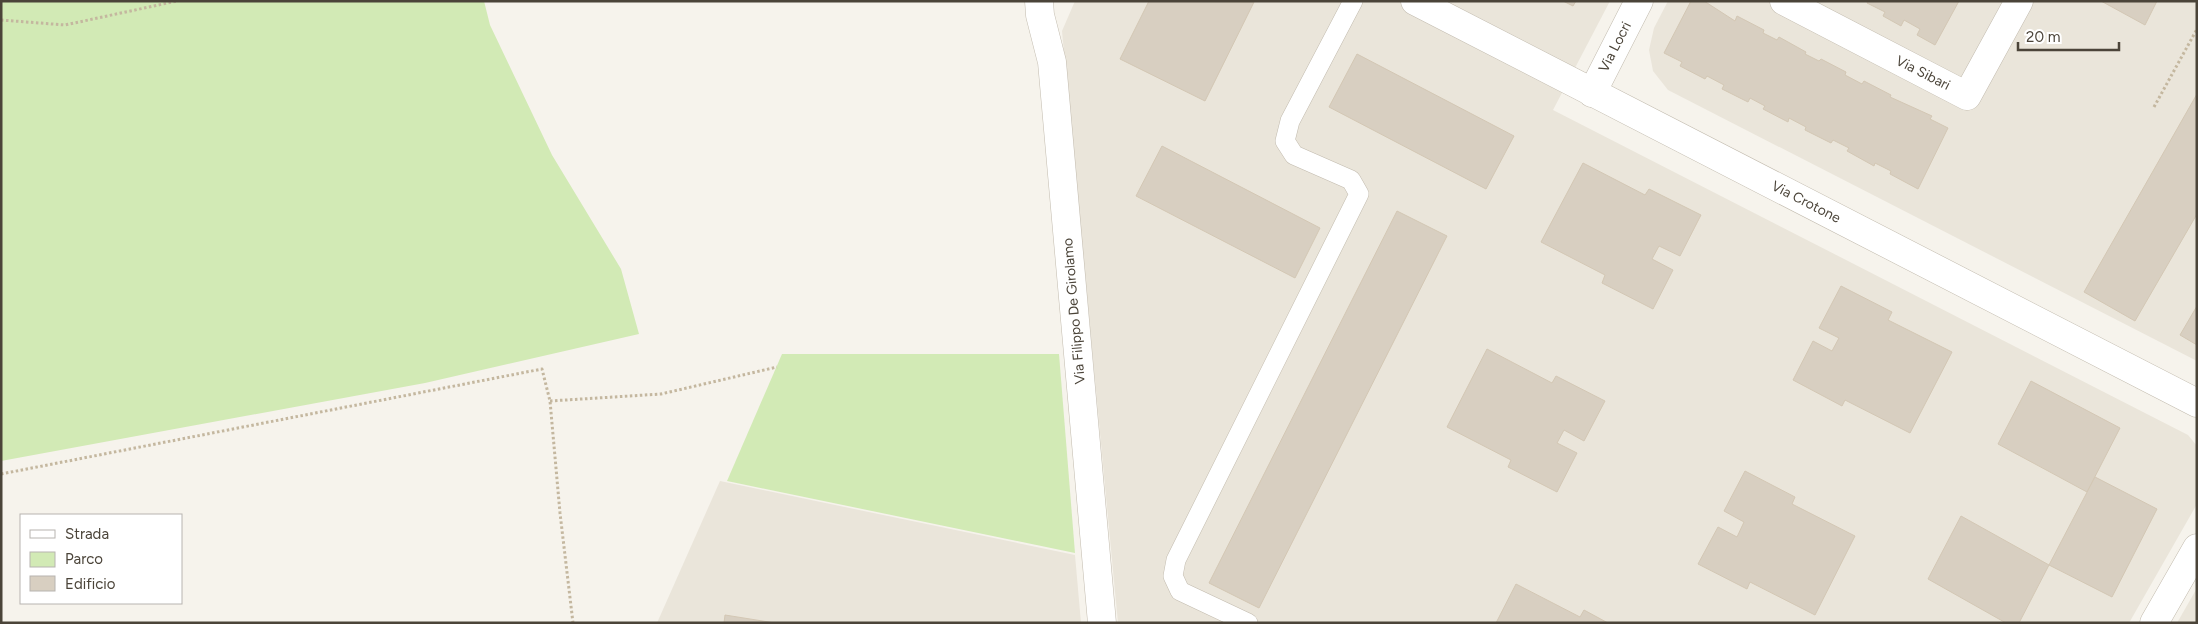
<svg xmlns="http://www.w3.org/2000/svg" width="2198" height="624" font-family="Figtree,sans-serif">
	<rect width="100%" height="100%" fill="#f6f3ec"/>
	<g fill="#eae5da">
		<path d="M1075,1H1610L1553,110L2188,435L2197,446V504L2129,623H1118L1062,31Z"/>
		<path d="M1668,1H2197V361L1668,90L1653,71L1649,50L1654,28Z"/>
		<path d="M720,481L1075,555L1081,623H657Z"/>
		<path d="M2197,588V623H2177Z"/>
	</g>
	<g fill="#d2eab5">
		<path d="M1,1H484L490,25L552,155L621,269L639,334L425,383L1,461Z"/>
		<path d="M782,354H1059L1075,553L727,481Z"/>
	</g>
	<g fill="#d8cfc1" stroke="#d3c7b4">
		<path d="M1149,1L1254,2L1205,101L1120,59Z"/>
		<path d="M1563,1H1576L1573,6Z"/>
		<path d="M1691,1H1704L1735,21L1737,16L1764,30L1763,33L1777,40L1779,37L1806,52L1805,54L1819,61L1821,59L1846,72L1845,75L1862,84L1864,81L1891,95L1890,97L1932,116L1930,119L1948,128L1918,189L1890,174L1891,171L1875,163L1874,166L1847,151L1849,148L1833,140L1831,143L1805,130L1806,127L1789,118L1788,122L1763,109L1765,106L1750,98L1748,102L1722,89L1724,85L1707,76L1705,79L1680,66L1682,62L1664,53Z"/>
		<path d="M1868,1H1959L1935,45L1917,35L1920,29L1904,20L1901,26L1883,16L1885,12L1867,3Z"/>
		<path d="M2101,1H2157L2145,25Z"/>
		<path d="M1357,54L1514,136L1486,189L1329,107Z"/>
		<path d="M2197,94V214L2135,321L2084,292Z"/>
		<path d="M1162,146L1320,228L1295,278L1136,196Z"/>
		<path d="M1583,163L1645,195L1649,189L1701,215L1680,256L1659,246L1652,259L1673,270L1653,309L1602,283L1605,275L1541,242Z"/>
		<path d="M1397,211L1447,236L1259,608L1209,583Z"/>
		<path d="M1841,286L1892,312L1888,320L1952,352L1910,433L1845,400L1842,406L1793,380L1813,341L1832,351L1839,338L1819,328Z"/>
		<path d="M2197,306V345L2180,335Z"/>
		<path d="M1487,349L1552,383L1556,376L1605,401L1584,441L1564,430L1557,443L1577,453L1557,492L1508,467L1511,460L1447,427Z"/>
		<path d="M2031,381L2120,428L2087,492L1998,444Z"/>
		<path d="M1745,471L1795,497L1792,504L1855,536L1815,615L1750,582L1747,589L1698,564L1718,527L1737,537L1744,522L1724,511Z"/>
		<path d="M2095,477L2157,509L2112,597L2049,565Z"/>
		<path d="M1961,516L2049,565L2019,623H2006L1928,579Z"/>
		<path d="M1516,584L1580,617L1584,610L1608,623H1496Z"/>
		<path d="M725,615L775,623H724Z"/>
	</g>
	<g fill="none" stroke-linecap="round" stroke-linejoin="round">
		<g stroke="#c2bbae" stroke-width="20">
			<path id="service" d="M1248,623L1180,591L1173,576L1176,560L1359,194L1351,180L1294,155L1285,141L1290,121L1353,1"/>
		</g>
		<g stroke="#c2bbae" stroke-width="29">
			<g id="minor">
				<path d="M1039,1L1040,15L1052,62L1102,623"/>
				<path d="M1415,1L2197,403"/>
				<path d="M1784,1L1967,96L2019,1"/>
				<path d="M1592,93L1639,1"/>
				<path d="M2154,623L2197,548"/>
			</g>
		</g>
		<g stroke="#c4b79f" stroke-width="3" stroke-dasharray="2.5 2.5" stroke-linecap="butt">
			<path d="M1,20L65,25L177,1"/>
			<path d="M2154,107L2197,29"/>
			<path d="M550,401L661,394L777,367"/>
			<path d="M1,474L542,369L550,401L560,513L573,623"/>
		</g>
		<use href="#service" stroke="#fff" stroke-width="19"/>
		<use href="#minor" stroke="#fff" stroke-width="28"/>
	</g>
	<g text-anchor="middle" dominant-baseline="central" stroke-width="5" stroke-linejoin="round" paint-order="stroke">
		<g font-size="14" fill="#4b4439" stroke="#fff">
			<text transform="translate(1615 47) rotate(-63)">Via Locri</text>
			<text transform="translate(1923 73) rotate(27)">Via Sibari</text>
			<text transform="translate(1806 202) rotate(27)">Via Crotone</text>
			<text transform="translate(1074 311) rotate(-95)">Via Filippo De Girolamo</text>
		</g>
	</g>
	<rect width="2198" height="624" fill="none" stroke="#4b4439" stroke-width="5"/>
	<rect x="20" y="514" width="162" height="90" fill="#ffffff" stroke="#b7b4b0"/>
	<rect x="30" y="530" width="25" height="8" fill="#ffffff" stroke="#b7b4b0"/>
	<text x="65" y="539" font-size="15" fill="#4b4439">Strada</text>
	<rect x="30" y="552" width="25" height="15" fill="#d2eab5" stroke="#b7b4b0"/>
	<text x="65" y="564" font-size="15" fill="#4b4439">Parco</text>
	<rect x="30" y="576" width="25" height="15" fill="#d8cfc1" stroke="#b7b4b0"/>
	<text x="65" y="589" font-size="15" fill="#4b4439">Edificio</text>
	<path d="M2018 42v8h101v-8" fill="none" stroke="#4b4439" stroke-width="2.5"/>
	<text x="2026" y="42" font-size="15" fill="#4b4439" stroke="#ffffff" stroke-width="4" paint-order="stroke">20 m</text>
</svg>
